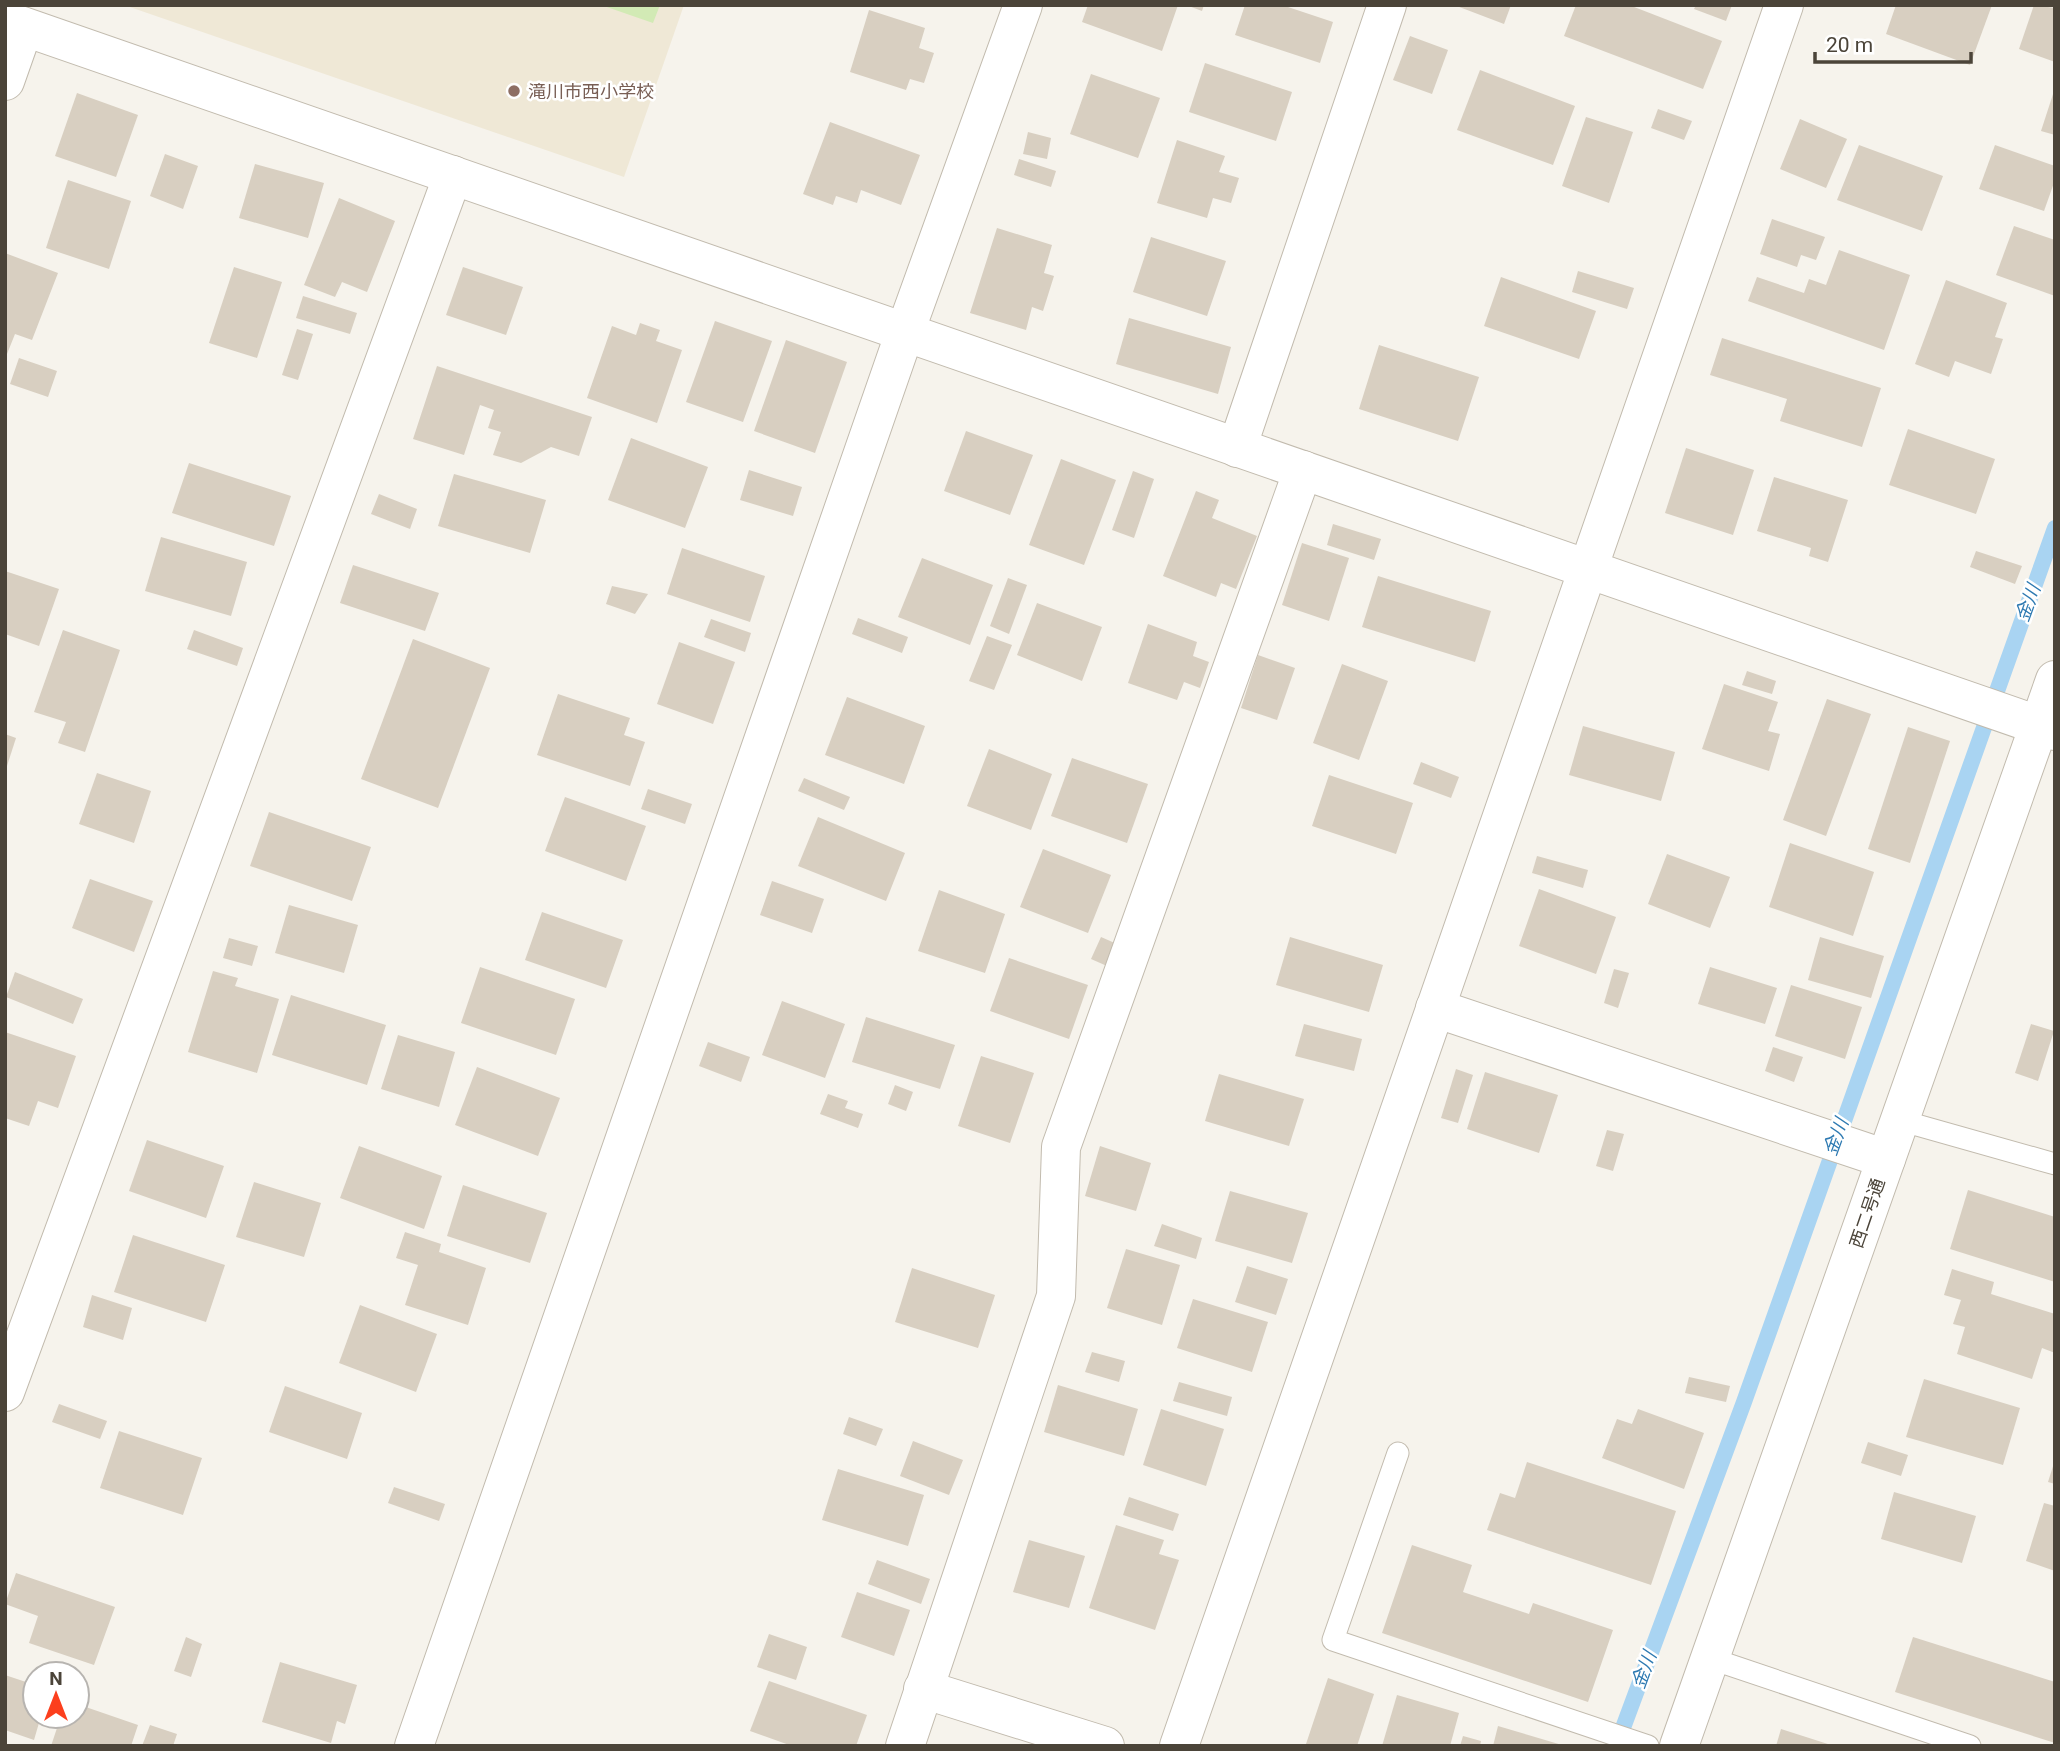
<svg xmlns="http://www.w3.org/2000/svg" width="2060" height="1751" font-family="Roboto,'Noto Sans JP',sans-serif">
	<rect width="100%" height="100%" fill="#f6f3ec"/>
	<path fill="#efe8d6" d="M124,5H684L624,177Z"/>
	<path fill="#d2eab5" d="M601,5H660L653,23Z"/>
	<g fill="none" stroke-linecap="round" stroke-linejoin="round">
		<path stroke="#a9d4f2" stroke-width="16" d="M1617,1744L1744,1402L2055,528"/>
	</g>
	<g fill="#d8cfc1">
		<path d="M1088,5H1178L1162,51L1082,22Z"/>
		<path d="M1186,5H1204L1202,11Z"/>
		<path d="M1245,5H1282L1333,22L1320,63L1235,35Z"/>
		<path d="M1454,5H1511L1504,24Z"/>
		<path d="M1576,5H1629L1722,41L1703,89L1564,36Z"/>
		<path d="M1696,5H1732L1726,21L1694,9Z"/>
		<path d="M1896,5H1992L1970,65L1886,34Z"/>
		<path d="M2034,5L2055,8V62L2019,49Z"/>
		<path d="M869,10L925,28L919,48L934,53L924,83L910,79L906,90L850,72Z"/>
		<path d="M1410,36L1448,50L1432,94L1393,80Z"/>
		<path d="M1205,63L1292,92L1276,141L1189,112Z"/>
		<path d="M1480,70L1575,106L1553,165L1457,130Z"/>
		<path d="M1091,74L1160,98L1138,158L1070,134Z"/>
		<path d="M2054,91H2055V135L2041,131Z"/>
		<path d="M77,93L138,115L116,177L55,156Z"/>
		<path d="M1658,109L1692,121L1684,140L1651,128Z"/>
		<path d="M1586,117L1633,132L1609,203L1562,186Z"/>
		<path d="M1800,119L1847,139L1826,188L1780,169Z"/>
		<path d="M830,122L920,155L901,205L861,190L857,203L836,196L833,205L803,194Z"/>
		<path d="M1028,132L1051,138L1047,159L1023,154Z"/>
		<path d="M1177,140L1225,156L1219,172L1239,178L1231,203L1213,198L1207,218L1157,203Z"/>
		<path d="M1859,145L1943,176L1922,231L1837,200Z"/>
		<path d="M1995,145L2055,166V180L2044,211L1979,189Z"/>
		<path d="M165,154L198,166L183,209L150,196Z"/>
		<path d="M1019,159L1056,171L1051,187L1014,175Z"/>
		<path d="M255,164L324,183L308,238L239,218Z"/>
		<path d="M68,180L131,201L109,269L46,248Z"/>
		<path d="M339,198L395,221L367,292L342,282L335,297L304,285Z"/>
		<path d="M1772,219L1825,237L1816,260L1801,255L1797,267L1760,254Z"/>
		<path d="M2014,226L2055,240V296L1996,275Z"/>
		<path d="M997,228L1052,245L1044,273L1054,276L1043,311L1032,307L1026,330L970,313Z"/>
		<path d="M1151,237L1226,261L1207,316L1133,292Z"/>
		<path d="M1839,250L1910,275L1884,350L1748,301L1757,277L1804,293L1809,279L1826,285Z"/>
		<path d="M5,253L58,273L32,340L15,334L5,359Z"/>
		<path d="M234,267L282,282L257,358L209,343Z"/>
		<path d="M463,267L523,287L506,335L446,315Z"/>
		<path d="M1578,271L1634,288L1627,309L1572,292Z"/>
		<path d="M1501,277L1596,311L1579,359L1484,326Z"/>
		<path d="M1946,280L2007,303L1995,337L2003,339L1991,374L1955,361L1949,377L1915,364Z"/>
		<path d="M303,296L357,313L350,334L296,318Z"/>
		<path d="M1129,318L1231,347L1218,394L1116,364Z"/>
		<path d="M715,321L772,341L743,422L686,402Z"/>
		<path d="M640,323L660,330L656,341L682,350L657,423L587,398L612,326L636,335Z"/>
		<path d="M297,329L313,334L298,380L282,375Z"/>
		<path d="M1722,338L1881,388L1862,447L1780,421L1787,399L1710,375Z"/>
		<path d="M786,340L847,362L815,453L754,431Z"/>
		<path d="M1379,345L1479,377L1458,441L1359,409Z"/>
		<path d="M19,358L57,371L48,397L10,384Z"/>
		<path d="M437,366L592,417L579,456L551,447L521,463L493,455L501,432L488,428L494,410L480,405L464,455L413,439Z"/>
		<path d="M1908,429L1995,459L1976,514L1889,485Z"/>
		<path d="M966,431L1033,455L1010,515L944,491Z"/>
		<path d="M631,438L708,467L685,528L608,500Z"/>
		<path d="M1686,448L1754,470L1733,535L1665,513Z"/>
		<path d="M1061,459L1116,480L1084,565L1029,545Z"/>
		<path d="M189,463L291,496L274,546L172,513Z"/>
		<path d="M749,470L802,487L793,516L740,500Z"/>
		<path d="M1133,471L1154,479L1134,538L1112,530Z"/>
		<path d="M454,474L546,500L530,553L438,526Z"/>
		<path d="M1774,477L1848,500L1828,562L1809,556L1811,548L1757,531Z"/>
		<path d="M1196,491L1219,500L1212,518L1257,536L1236,589L1221,583L1216,597L1163,576Z"/>
		<path d="M379,494L417,509L410,529L371,514Z"/>
		<path d="M1333,524L1381,539L1374,560L1327,545Z"/>
		<path d="M161,537L247,562L231,616L145,591Z"/>
		<path d="M1302,543L1349,558L1329,621L1282,605Z"/>
		<path d="M682,548L765,576L750,622L667,594Z"/>
		<path d="M1976,551L2022,566L2015,584L1970,567Z"/>
		<path d="M922,558L993,585L970,645L898,617Z"/>
		<path d="M353,565L439,593L425,631L340,603Z"/>
		<path d="M5,571L59,589L39,646L5,634Z"/>
		<path d="M1378,576L1491,611L1475,662L1362,627Z"/>
		<path d="M1008,578L1027,585L1009,634L990,626Z"/>
		<path d="M612,586L648,594L635,614L606,604Z"/>
		<path d="M1037,603L1102,627L1082,681L1017,655Z"/>
		<path d="M858,618L908,637L902,653L852,634Z"/>
		<path d="M711,619L751,633L745,652L704,637Z"/>
		<path d="M1148,624L1197,642L1193,656L1209,662L1200,688L1184,682L1177,700L1128,683Z"/>
		<path d="M63,630L120,650L85,752L58,743L66,722L34,712Z"/>
		<path d="M194,630L243,648L237,666L187,649Z"/>
		<path d="M987,636L1012,645L994,690L969,681Z"/>
		<path d="M413,639L490,668L438,808L361,779Z"/>
		<path d="M679,642L735,662L713,724L657,704Z"/>
		<path d="M1258,655L1295,668L1277,720L1241,708Z"/>
		<path d="M1342,664L1388,681L1359,760L1313,743Z"/>
		<path d="M1747,671L1776,681L1772,694L1742,685Z"/>
		<path d="M1724,684L1778,702L1768,731L1780,734L1769,771L1702,749Z"/>
		<path d="M558,694L630,718L624,735L645,742L630,786L537,755Z"/>
		<path d="M847,697L925,726L904,784L825,755Z"/>
		<path d="M1827,699L1871,714L1826,836L1783,820Z"/>
		<path d="M1583,726L1675,752L1661,801L1569,775Z"/>
		<path d="M1908,727L1950,741L1910,863L1868,849Z"/>
		<path d="M5,734L16,738L6,769H5Z"/>
		<path d="M989,749L1052,774L1031,830L967,806Z"/>
		<path d="M1072,758L1148,784L1127,843L1051,816Z"/>
		<path d="M1421,762L1459,777L1451,798L1413,784Z"/>
		<path d="M97,773L151,791L134,843L79,824Z"/>
		<path d="M1329,775L1413,803L1396,854L1312,826Z"/>
		<path d="M804,778L850,797L844,810L798,791Z"/>
		<path d="M648,789L692,804L685,824L641,809Z"/>
		<path d="M565,797L646,826L626,881L545,851Z"/>
		<path d="M269,812L371,847L352,901L250,866Z"/>
		<path d="M818,817L905,853L886,901L798,866Z"/>
		<path d="M1790,843L1874,872L1853,936L1769,907Z"/>
		<path d="M1043,849L1111,875L1088,933L1020,907Z"/>
		<path d="M1667,854L1730,877L1710,928L1648,904Z"/>
		<path d="M1537,856L1588,870L1583,888L1532,873Z"/>
		<path d="M90,879L153,901L134,952L72,928Z"/>
		<path d="M772,881L824,899L812,933L760,915Z"/>
		<path d="M1539,889L1616,917L1596,974L1519,946Z"/>
		<path d="M939,890L1005,914L985,973L918,951Z"/>
		<path d="M289,905L358,925L344,973L275,953Z"/>
		<path d="M542,912L623,940L606,988L525,960Z"/>
		<path d="M1101,937L1117,944L1107,966L1091,959Z"/>
		<path d="M1290,937L1383,965L1369,1012L1276,985Z"/>
		<path d="M1820,937L1884,956L1871,998L1808,980Z"/>
		<path d="M229,938L258,946L252,966L223,958Z"/>
		<path d="M1009,958L1088,985L1069,1039L990,1011Z"/>
		<path d="M480,967L575,999L556,1055L461,1023Z"/>
		<path d="M1710,967L1777,988L1765,1024L1698,1004Z"/>
		<path d="M1614,969L1629,973L1618,1008L1604,1003Z"/>
		<path d="M213,971L238,978L235,986L279,999L257,1073L188,1052Z"/>
		<path d="M15,972L83,999L73,1024L6,997Z"/>
		<path d="M1791,985L1862,1007L1845,1059L1775,1036Z"/>
		<path d="M291,995L386,1025L367,1085L272,1055Z"/>
		<path d="M782,1001L845,1024L825,1078L762,1055Z"/>
		<path d="M866,1017L955,1045L940,1089L852,1062Z"/>
		<path d="M1304,1024L1362,1039L1354,1071L1295,1056Z"/>
		<path d="M2031,1024L2054,1031L2038,1081L2015,1073Z"/>
		<path d="M5,1032L76,1056L58,1108L38,1101L29,1126L5,1118Z"/>
		<path d="M398,1035L455,1052L439,1107L381,1089Z"/>
		<path d="M708,1042L750,1057L741,1082L699,1066Z"/>
		<path d="M1773,1047L1803,1057L1794,1082L1765,1071Z"/>
		<path d="M981,1056L1034,1073L1010,1143L958,1126Z"/>
		<path d="M477,1067L560,1098L538,1156L455,1125Z"/>
		<path d="M1456,1069L1473,1075L1458,1123L1441,1118Z"/>
		<path d="M1485,1072L1558,1095L1539,1153L1467,1129Z"/>
		<path d="M1219,1074L1304,1099L1289,1146L1205,1121Z"/>
		<path d="M895,1085L913,1092L906,1111L888,1104Z"/>
		<path d="M828,1094L848,1101L845,1108L863,1114L858,1128L820,1114Z"/>
		<path d="M1607,1130L1624,1134L1613,1171L1596,1166Z"/>
		<path d="M147,1140L224,1166L206,1218L129,1191Z"/>
		<path d="M359,1146L442,1176L424,1229L340,1198Z"/>
		<path d="M1100,1146L1151,1163L1136,1211L1085,1196Z"/>
		<path d="M254,1182L321,1203L304,1257L236,1237Z"/>
		<path d="M463,1185L547,1213L530,1263L447,1236Z"/>
		<path d="M1968,1190L2055,1217V1282L1950,1249Z"/>
		<path d="M1230,1191L1308,1213L1292,1263L1215,1241Z"/>
		<path d="M1162,1224L1202,1238L1196,1259L1154,1246Z"/>
		<path d="M405,1232L441,1244L439,1252L486,1268L468,1325L405,1305L418,1265L396,1258Z"/>
		<path d="M133,1235L225,1265L206,1322L114,1292Z"/>
		<path d="M1126,1249L1180,1265L1162,1325L1107,1308Z"/>
		<path d="M1247,1266L1288,1279L1276,1315L1235,1302Z"/>
		<path d="M912,1268L995,1295L978,1348L895,1322Z"/>
		<path d="M1952,1269L1994,1282L1991,1294L2055,1314V1353L2042,1348L2032,1379L1957,1354L1965,1327L1953,1324L1961,1300L1944,1295Z"/>
		<path d="M92,1295L132,1308L123,1340L83,1327Z"/>
		<path d="M1193,1299L1268,1322L1252,1372L1177,1348Z"/>
		<path d="M360,1305L437,1334L416,1392L339,1363Z"/>
		<path d="M1092,1352L1125,1361L1119,1382L1085,1372Z"/>
		<path d="M1689,1377L1730,1386L1726,1402L1685,1393Z"/>
		<path d="M1924,1379L2020,1408L2003,1465L1906,1437Z"/>
		<path d="M1179,1382L1232,1397L1227,1416L1173,1401Z"/>
		<path d="M1058,1385L1138,1409L1124,1456L1044,1432Z"/>
		<path d="M285,1386L362,1413L347,1459L269,1432Z"/>
		<path d="M59,1404L107,1421L100,1439L52,1422Z"/>
		<path d="M1161,1409L1224,1429L1206,1486L1143,1465Z"/>
		<path d="M1638,1409L1704,1433L1684,1489L1602,1458L1617,1419L1632,1424Z"/>
		<path d="M849,1417L883,1429L876,1446L843,1434Z"/>
		<path d="M119,1431L202,1458L183,1515L100,1488Z"/>
		<path d="M913,1441L963,1460L949,1495L900,1476Z"/>
		<path d="M1868,1442L1908,1455L1901,1476L1861,1463Z"/>
		<path d="M1527,1462L1676,1511L1651,1585L1487,1530L1500,1493L1515,1498Z"/>
		<path d="M2054,1463H2055V1484L2048,1482Z"/>
		<path d="M838,1469L924,1495L908,1546L822,1520Z"/>
		<path d="M394,1487L445,1504L439,1521L388,1503Z"/>
		<path d="M1894,1492L1976,1516L1962,1563L1881,1539Z"/>
		<path d="M1129,1497L1179,1514L1173,1531L1123,1515Z"/>
		<path d="M2044,1503L2055,1506V1571L2026,1561Z"/>
		<path d="M1116,1525L1164,1540L1159,1554L1179,1560L1155,1630L1089,1608Z"/>
		<path d="M1029,1540L1085,1556L1069,1608L1013,1592Z"/>
		<path d="M1412,1545L1472,1565L1463,1592L1529,1614L1533,1603L1613,1630L1588,1702L1382,1633Z"/>
		<path d="M877,1560L930,1579L921,1604L868,1584Z"/>
		<path d="M16,1573L115,1607L94,1665L29,1643L38,1616L5,1604Z"/>
		<path d="M857,1592L910,1610L894,1656L841,1637Z"/>
		<path d="M769,1634L807,1647L796,1680L757,1667Z"/>
		<path d="M186,1637L202,1644L191,1677L174,1671Z"/>
		<path d="M1913,1637L2055,1682V1743L1895,1692Z"/>
		<path d="M280,1662L357,1685L345,1724L337,1721L331,1743L262,1722Z"/>
		<path d="M5,1675L35,1685V1716H41L34,1740L5,1730Z"/>
		<path d="M1328,1678L1374,1694L1357,1746L1306,1744Z"/>
		<path d="M769,1681L867,1715L856,1746H792L750,1731Z"/>
		<path d="M1397,1695L1459,1713L1450,1746H1382Z"/>
		<path d="M77,1704L138,1725L131,1746H51L61,1716H77Z"/>
		<path d="M150,1725L177,1734L173,1746H142Z"/>
		<path d="M1498,1726L1562,1745V1746H1493Z"/>
		<path d="M1781,1729L1831,1745V1746H1776Z"/>
		<path d="M1463,1736L1481,1741L1480,1746H1460Z"/>
	</g>
	<g fill="none" stroke-linecap="round" stroke-linejoin="round">
		<g stroke="#c2bbae" stroke-width="23">
			<g id="service">
				<path d="M1899,1120L2055,1164"/>
				<path d="M1398,1453L1333,1640L1648,1746"/>
				<path d="M1709,1658L1970,1746"/>
			</g>
		</g>
		<g stroke="#c2bbae" stroke-width="40">
			<g id="minor">
				<path d="M5,81L24,27"/>
				<path d="M1237,448L1387,5"/>
				<path d="M1435,1008L1886,1159"/>
				<path d="M5,1392L453,175"/>
				<path d="M923,1689L1105,1746"/>
				<path d="M414,1746L905,332L1023,5"/>
				<path d="M905,1746L1056,1296L1061,1147L1303,470"/>
				<path d="M1179,1746L1784,5"/>
			</g>
		</g>
		<g stroke="#c2bbae" stroke-width="40">
			<g id="tertiary">
				<path d="M5,20L2055,731"/>
				<path d="M1679,1746L2055,680"/>
			</g>
		</g>
		<use href="#service" stroke="#fff" stroke-width="21"/>
		<use href="#minor" stroke="#fff" stroke-width="38"/>
		<use href="#tertiary" stroke="#fff" stroke-width="38"/>
	</g>
	<circle fill="#8d6e63" stroke="#fff" stroke-width="2.5" cx="514" cy="91" r="7"/>
	<g text-anchor="middle" dominant-baseline="central" stroke-width="5" stroke-linejoin="round" paint-order="stroke">
		<g font-size="18" fill="#785e54" stroke="#fff" text-anchor="start">
			<text x="528" y="91">滝川市西小学校</text>
		</g>
		<g font-size="18" fill="#4b4439" stroke="#fff">
			<text transform="translate(1867 1213) rotate(-71)">西二号通</text>
		</g>
		<g font-size="19" font-style="italic" fill="#2e7ab2" stroke="#fff">
			<text transform="translate(2028 603) rotate(-70)">金川</text>
			<text transform="translate(1836 1137) rotate(-70)">金川</text>
			<text transform="translate(1644 1670) rotate(-70)">金川</text>
		</g>
	</g>
	<rect width="2060" height="1751" fill="none" stroke="#4b4439" stroke-width="14"/>
	<g transform="translate(56 1695)"><circle r="33" fill="#ffffff" stroke="#b7b4b0" stroke-width="2"/>
	<path d="M0-5L12 26L0 18L-12 26Z" fill="#fc3f1d"/>
	<text y="-10" font-size="19" font-weight="bold" text-anchor="middle" fill="#4b4439">N</text>
	</g>
	<path d="M1815 52v10h156v-10" fill="none" stroke="#4b4439" stroke-width="3.5"/>
	<text x="1826" y="52" font-size="21" fill="#4b4439" stroke="#ffffff" stroke-width="5" paint-order="stroke">20 m</text>
</svg>
